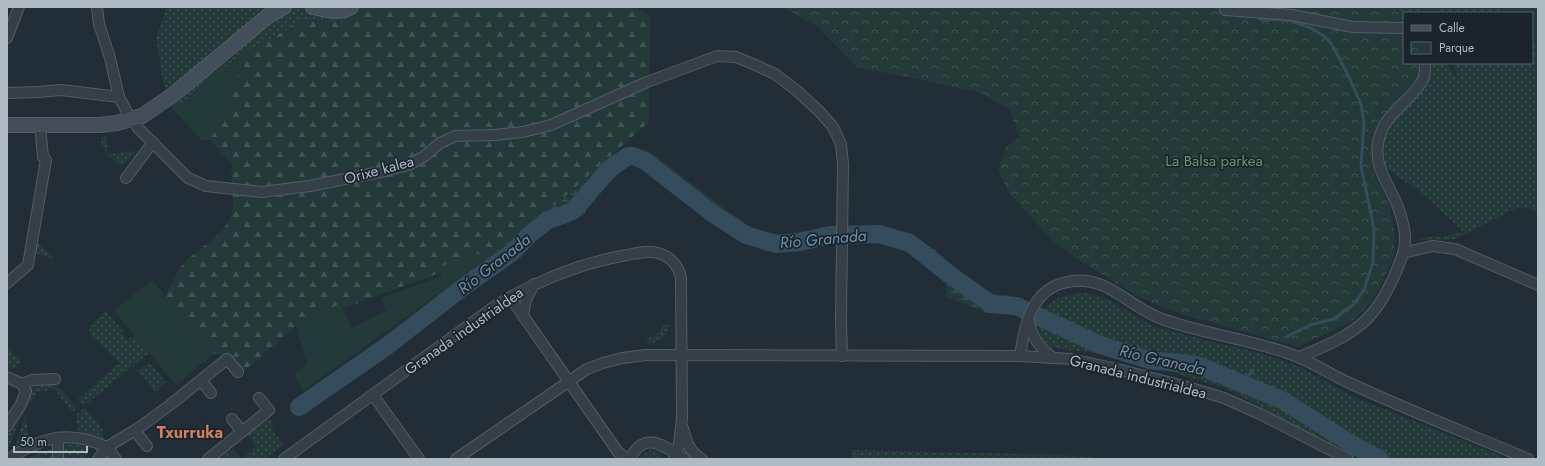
<svg xmlns="http://www.w3.org/2000/svg" width="1545" height="466" font-family="Jost,sans-serif">
	<defs>
		<pattern id="grass-dots" width="8" height="8" patternUnits="userSpaceOnUse"><rect width="8" height="8" fill="#243a38"/><path d="M2 2h.1M6 6h.1" fill="none" stroke="#415453" stroke-width="1.8" stroke-linecap="round"/></pattern>
		<pattern id="forest-firs" width="22" height="20" patternUnits="userSpaceOnUse"><rect width="22" height="20" fill="#243a38"/><path d="M5 1l3.5 6h-7zM16 11l3.5 6h-7z" fill="#415453"/></pattern>
		<pattern id="wetland-marsh" width="20" height="14" patternUnits="userSpaceOnUse"><rect width="20" height="14" fill="#243a38"/><path d="M1 5h8M5 5V1M11 12h8M15 12V8" fill="none" stroke="#415453"/></pattern>
		<pattern id="park-crowns" width="20" height="18" patternUnits="userSpaceOnUse"><rect width="20" height="18" fill="#243a38"/><path d="M2 6a3 3 0 1 1 6 0M12 15a3 3 0 1 1 6 0" fill="none" stroke="#415453"/></pattern>
	</defs>
	<rect width="100%" height="100%" fill="#212d37"/>
	<g fill="url(#grass-dots)">
		<path d="M167,7H356L343,23L303,20L241,55L173,110L163,81L156,37Z"/>
		<path d="M1376,7H1420L1419,13H1405Z"/>
		<path d="M1441,7H1538V212L1527,208H1516L1455,239C1451,240 1421,241 1419,239L1434,236L1443,237L1461,232L1465,233L1423,194L1382,165L1374,173L1369,152L1374,136L1389,107L1420,74L1419,63H1446L1458,79L1453,63H1532V13H1441Z"/>
		<path d="M106,135L108,154L136,151L122,167C113,160 101,151 101,139Z"/>
		<path d="M33,237L55,259L30,252Z"/>
		<path d="M1085,293L1099,296L1109,300L1153,326L1217,343L1244,349L1273,357L1302,368L1352,396L1508,459H1364L1307,432L1235,393L1222,387C1183,376 1143,362 1102,354C1090,351 1060,351 1051,346C1033,337 1037,314 1050,303C1061,295 1072,294 1085,293Z"/>
		<path d="M105,311L124,332L122,334L128,340L135,335L149,353L84,406L78,399L119,363L91,335L89,327Z"/>
		<path d="M662,325H670C666,337 660,343 647,344L646,338L653,337L662,328Z"/>
		<path d="M7,348L21,361L14,369H7Z"/>
		<path d="M149,362L166,382L155,392L138,371Z"/>
		<path d="M54,383L66,395L77,408L71,412L55,389L37,392L21,417L7,452V426L26,391L42,384Z"/>
		<path d="M85,408L102,428L104,439L100,442L79,435L76,415Z"/>
		<path d="M265,414L271,420L273,431L284,445L264,459H242L256,446L244,431Z"/>
		<path d="M25,415L31,446L12,457Z"/>
		<path d="M65,444H72L90,447L85,459H25Z"/>
		<path d="M650,450C656,450 661,452 663,459H640L643,454Z"/>
		<path d="M852,450L1063,455L1110,459H852Z"/>
	</g>
	<g fill="url(#forest-firs)">
		<path d="M356,7H635L650,15L649,122L569,193L493,253L296,326L243,372L229,355L214,354L165,296C170,288 173,278 178,271C193,248 228,237 233,209L231,163L210,140L224,116L235,87L241,55L303,20L343,23Z"/>
		<path d="M1420,7H1441V13H1419Z"/>
	</g>
	<path fill="url(#wetland-marsh)" d="M632,149H643L652,153L747,225L771,234H784L805,231L869,228L910,236L933,248L983,292L1024,298L1013,315L987,313L946,297L947,283L905,246L871,239L835,245L803,247L779,251L747,243L721,228L648,168L638,164L631,165L624,169L610,182L584,214L546,231L454,302L299,407L569,193L605,161Z"/>
	<g fill="url(#park-crowns)">
		<path d="M782,7H1376L1405,12L1404,13V63H1419L1420,74L1389,107L1374,136L1369,152L1374,173L1390,208L1395,234L1394,256L1384,279L1371,303L1352,321L1298,347L1174,312L1137,296L1073,256L1052,240L1009,193L998,170L1006,147L1020,137L1009,109L981,93L909,77L858,68L818,27Z"/>
		<path d="M233,448L242,459H219Z"/>
	</g>
	<g fill="#243a38">
		<path d="M1508,7H1538V44L1532,45V13H1495Z"/>
		<path d="M241,55L242,58L235,87L224,116L210,140H202L173,110Z"/>
		<path d="M492,249L493,253L447,288L303,391L294,375L307,364L296,326L341,303L351,328L386,311L381,298L442,276L437,268Z"/>
		<path d="M152,280L214,354L176,385L114,311Z"/>
	</g>
	<g fill="none" stroke-linecap="round" stroke-linejoin="round">
		<g stroke="#354c5d" stroke-width="3">
			<path d="M1259,19L1288,20L1311,28L1324,36L1331,43L1347,73L1361,104L1364,122L1361,166L1374,229L1373,262L1364,290L1354,304L1334,319L1310,325L1286,337"/>
			<path d="M1242,384L1253,370"/>
		</g>
		<path stroke="#354c5d" stroke-width="18" d="M299,407L387,346L462,288L514,251L529,235L548,220L563,215L574,210L609,169L628,156H633L645,161L712,213L746,235L776,244L800,242L830,235L879,234L910,243L950,275L991,304L1016,306L1100,345L1149,360L1197,365L1282,400L1353,445L1380,459"/>
		<g stroke="#525d65" stroke-width="12">
			<g id="street">
				<path d="M97,7L99,24L110,58L119,97L127,112L138,128L188,178L206,186L262,192L310,186L385,171L409,165L426,155L440,143L455,136L494,135L523,132L551,125L647,82L717,56L736,57L753,64L775,74L796,90L820,112L833,127L841,144L843,164L841,320L842,356"/>
				<path d="M1225,10L1292,15L1353,27L1404,28"/>
				<path d="M7,38L19,7"/>
				<path d="M7,93L38,92L61,90L119,97"/>
				<path d="M126,178L153,142"/>
				<path d="M1403,253L1432,246L1455,249L1538,285"/>
				<path d="M7,283L28,265L46,160L43,157L40,125"/>
				<path d="M510,297L618,452L627,459"/>
				<path d="M523,316L526,300L534,284"/>
				<path d="M1028,319C1033,338 1037,345 1052,357"/>
				<path d="M1020,356C1024,328 1030,292 1063,283C1106,271 1127,307 1162,319C1204,334 1249,339 1290,354C1309,360 1326,372 1345,381C1405,409 1467,433 1528,459"/>
				<path d="M1300,357C1315,350 1332,344 1346,335C1356,329 1367,320 1374,311C1385,298 1404,259 1405,242C1406,230 1402,218 1398,207C1390,186 1374,168 1378,144C1382,116 1404,106 1419,86C1425,79 1425,71 1425,63"/>
				<path d="M7,377L22,384L26,391L21,404L7,426"/>
				<path d="M201,380L211,393"/>
				<path d="M22,384L32,380L55,379"/>
				<path d="M373,395L419,459"/>
				<path d="M232,419L242,432"/>
				<path d="M683,428C686,441 690,453 702,459"/>
				<path d="M135,431L147,446"/>
				<path d="M12,457C45,436 70,430 107,447L137,429L170,405L227,359L238,372"/>
				<path d="M58,459V438"/>
				<path d="M98,459L107,447L116,459"/>
				<path d="M208,459L269,410L259,398"/>
				<path d="M284,459L495,306C536,281 580,263 627,255C637,253 648,250 658,253C670,256 679,266 681,278L682,418L679,445L674,459"/>
				<path d="M456,459L587,369L603,363L622,358L646,355L1020,356L1071,359L1117,369L1191,388L1224,398L1260,414L1348,459"/>
				<path d="M630,459C645,428 666,448 685,459"/>
			</g>
		</g>
		<g stroke="#525d65" stroke-width="16">
			<g id="secondary">
				<path d="M313,7C326,10 339,14 351,7"/>
				<path d="M7,125H100L117,123L142,116L174,94L268,16L284,7"/>
			</g>
		</g>
		<use href="#street" stroke="#343f47" stroke-width="10"/>
		<use href="#secondary" stroke="#424e5a" stroke-width="14"/>
	</g>
	<g text-anchor="middle" dominant-baseline="central" stroke-width="3.5" stroke-linejoin="round" paint-order="stroke">
		<g font-size="15" fill="#67946b" stroke="#1a242c">
			<text x="1214" y="161">La Balsa parkea</text>
		</g>
		<g font-size="15" fill="#aebac4" stroke="#1a242c">
			<text transform="translate(379 170) rotate(-15)">Orixe kalea</text>
			<text transform="translate(464 331) rotate(-35)">Granada industrialdea</text>
			<text transform="translate(1138 377) rotate(14)">Granada industrialdea</text>
		</g>
		<g font-size="16" font-style="italic" fill="#708fa7" stroke="#1a242c">
			<text transform="translate(823 239) rotate(-5)">Río Granada</text>
			<text transform="translate(494 264) rotate(-38)">Río Granada</text>
			<text transform="translate(1162 360) rotate(13)">Río Granada</text>
		</g>
		<g font-size="16" font-weight="bold" fill="#d0805e" stroke="#1a242c">
			<text x="190" y="432">Txurruka</text>
		</g>
	</g>
	<rect width="1545" height="466" fill="none" stroke="#aebac4" stroke-width="16"/>
	<rect x="1403" y="12" width="130" height="52" fill="#1a242c" stroke="#556069"/>
	<rect x="1411" y="25" width="20" height="6" fill="#424e5a" stroke="#556069"/>
	<text x="1439" y="32" font-size="12" fill="#aebac4">Calle</text>
	<rect x="1411" y="42" width="20" height="12" fill="url(#park-crowns)" stroke="#556069"/>
	<text x="1439" y="52" font-size="12" fill="#aebac4">Parque</text>
	<path d="M14 446v6h73v-6" fill="none" stroke="#aebac4" stroke-width="2"/>
	<text x="20" y="446" font-size="12" fill="#aebac4" stroke="#1a242c" stroke-width="3" paint-order="stroke">50 m</text>
</svg>
